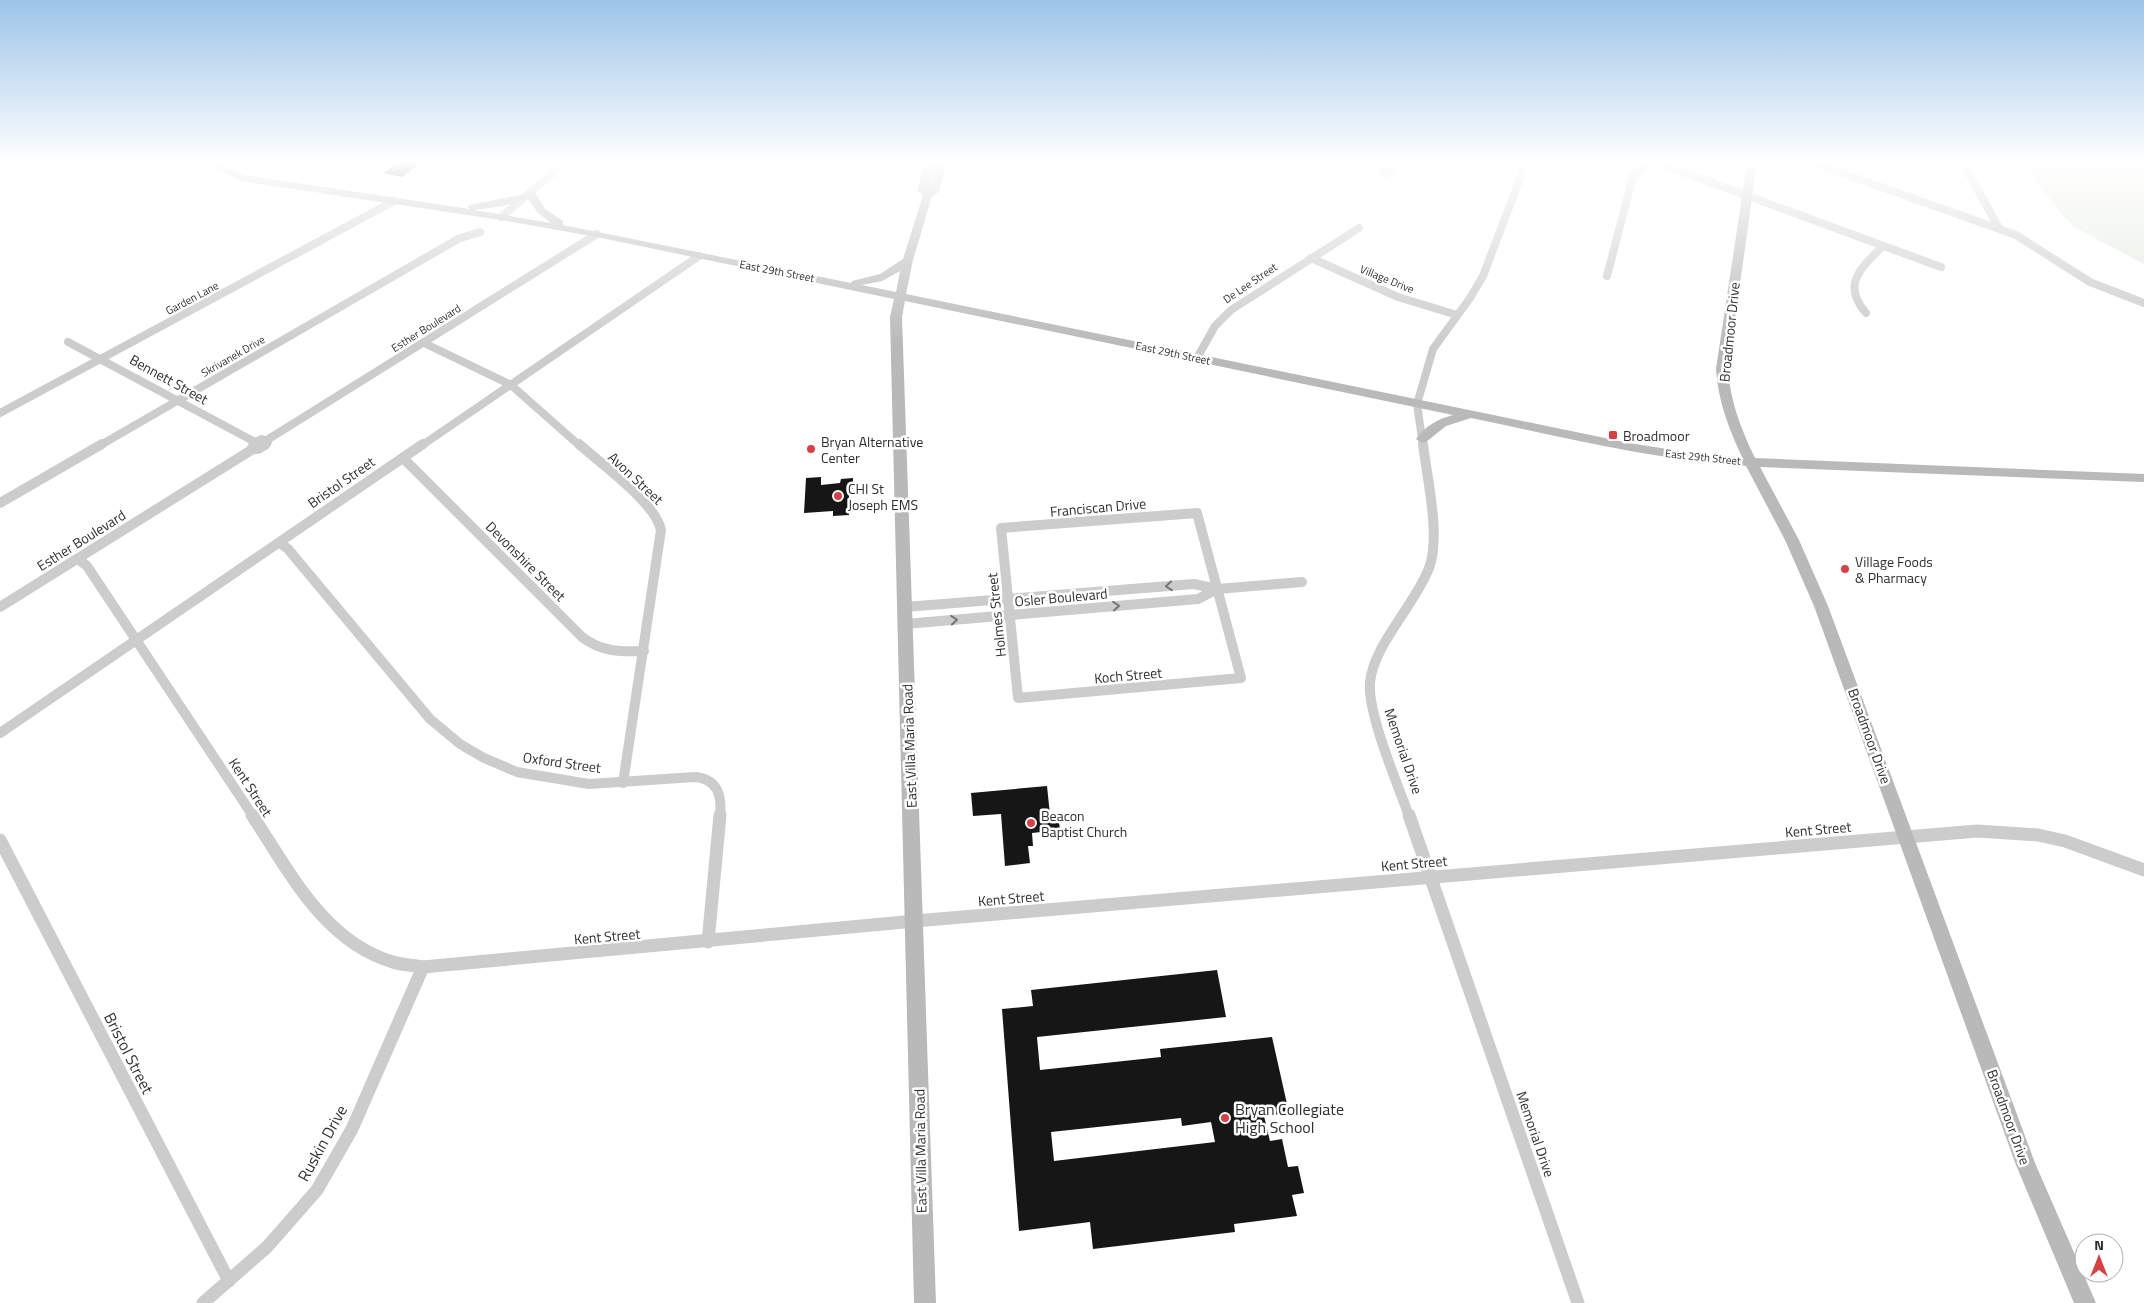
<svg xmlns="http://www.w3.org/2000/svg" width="2144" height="1303" font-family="'Titillium Web',sans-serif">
	<rect width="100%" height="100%" fill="#fff"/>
	<path fill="#e4ebde" d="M2021,163H2144V264L2072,226Z"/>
	<g fill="#161616" fill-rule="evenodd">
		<path d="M397,163H421L402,177L383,173Z"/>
		<path d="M821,477V485L840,483L841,479L853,478V489H849V515L833,516V511L804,513L806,478Z"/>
		<path d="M1047,786L1050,815L1058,814L1060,830L1032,833L1033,846H1028L1030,863L1005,866L1001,814L973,816L971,793Z"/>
		<path d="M1217,970L1226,1017L1037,1037L1040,1070L1161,1057L1160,1049L1272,1037L1289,1113L1264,1116L1270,1141L1282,1139L1288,1167L1298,1166L1304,1193L1292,1195L1297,1216L1234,1224L1235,1232L1093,1249L1090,1222L1019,1231L1002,1009L1033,1006L1031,990ZM1181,1118L1182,1126L1211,1122L1215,1142L1054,1161L1051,1132Z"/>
	</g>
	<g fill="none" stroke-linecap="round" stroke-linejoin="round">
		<g stroke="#ccc" stroke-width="8">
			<path d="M1382,163L1385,174L1390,171L1393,163"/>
			<path d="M1658,163L1941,267"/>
			<path d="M1814,163L2016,235L2090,282L2144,303"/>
			<path d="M1963,163L1999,228"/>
			<path d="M501,217L565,163"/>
			<path d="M1311,258L1398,297L1457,315"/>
			<path d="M1607,276L1633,176L1650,163"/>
			<path d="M1866,313C1841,284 1861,268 1883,246"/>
			<path d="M68,342L255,442"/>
			<path d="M424,343L511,385L580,446"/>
			<path d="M1197,358L1215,326L1231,310L1359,228"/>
			<path d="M0,413L394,201"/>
			<path d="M267,440L597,234"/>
			<path d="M99,446L458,239L480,232"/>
			<path d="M253,446L255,442L262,439L268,442L265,446"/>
			<path d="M421,446L699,256"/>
			<path d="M1423,446L1417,404L1433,349L1470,298L1483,276L1526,163"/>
		</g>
		<g stroke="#ccc" stroke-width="10">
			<path d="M254,444L252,448L258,449L266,444"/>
			<path d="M579,444C601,464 655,502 661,530L623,783"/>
			<path d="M403,458L582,637C602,652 620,652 644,651"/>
			<path d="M0,503L102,444"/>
			<path d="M1197,513L1241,678L1018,698L1001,528Z"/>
			<path d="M280,543L288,549L430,719L460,744L484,758L517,772L589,784L695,777C718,779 722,796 720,816"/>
			<path d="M78,559L87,566L253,816"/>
			<path d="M0,607L253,449"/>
			<path d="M905,607L1194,584L1217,589L1302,582"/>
			<path d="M905,624L1198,599L1217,589"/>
			<path d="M0,733L423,444"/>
			<path d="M1409,816C1398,785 1367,713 1370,682C1374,644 1415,605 1429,568C1441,537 1427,478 1423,444"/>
		</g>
		<g stroke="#ccc" stroke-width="13">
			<path d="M252,815C289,871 324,942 393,962C402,965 413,965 423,967L915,921L1977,831L2038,835L2065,841L2144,870"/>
			<path d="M1409,815L1578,1303"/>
			<path d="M0,840L229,1281"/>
			<path d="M708,942L720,815"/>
			<path d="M203,1303L267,1247L317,1190L352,1129L423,967"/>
		</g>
		<path fill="#b9b9b9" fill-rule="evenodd" d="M207,163H219L244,175L470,209L468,207L469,205L526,194V191H534L545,209L563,221V225L851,283L852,281L880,274L903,259L923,195L917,191L925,163H935L929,190L937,163H947L939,192L932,196L913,260L906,294L1629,443L1705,455L1742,457C1729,429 1718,401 1716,369L1747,163H1757L1728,369C1730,401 1741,429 1755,458L2144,474V482L1760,467L1799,540L1828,606L2035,1163L2096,1303H2074L2016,1165L1814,606L1785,540L1746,466C1653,460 1562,437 1471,418L1446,426L1426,442L1422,443L1416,439C1425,426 1438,419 1453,415L905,301L902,317L936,1303H914L890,317L894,299L597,237L501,220L241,181ZM528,199L538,213L551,223L474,210L503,206ZM900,271L896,292L862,285L882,281Z"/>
	</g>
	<defs><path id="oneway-chevron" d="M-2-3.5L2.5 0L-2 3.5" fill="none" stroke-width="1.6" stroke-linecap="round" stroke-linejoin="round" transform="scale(1.25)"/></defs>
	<g stroke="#767676">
		<use href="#oneway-chevron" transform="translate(1169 586) rotate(175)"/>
		<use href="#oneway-chevron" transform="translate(1116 606) rotate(-5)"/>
		<use href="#oneway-chevron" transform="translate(954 620) rotate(-5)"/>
	</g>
	<linearGradient id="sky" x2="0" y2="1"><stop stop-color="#9dc4e8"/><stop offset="0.47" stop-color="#fff"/><stop offset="1" stop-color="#fff" stop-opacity="0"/></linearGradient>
	<rect width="2144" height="345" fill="url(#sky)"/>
	<g fill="#d64145" stroke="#fff" stroke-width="2">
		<rect x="1608" y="430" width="10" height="10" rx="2.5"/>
		<circle cx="811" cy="449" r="5"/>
		<circle cx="838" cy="496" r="5"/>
		<circle cx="1845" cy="569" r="5"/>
		<circle cx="1031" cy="823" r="5"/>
		<circle cx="1225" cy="1118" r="5"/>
	</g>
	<g text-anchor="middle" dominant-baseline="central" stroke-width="5" stroke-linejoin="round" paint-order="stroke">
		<g font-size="11" fill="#2f2f2f" stroke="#fff">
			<text transform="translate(777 271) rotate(11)">East 29th Street</text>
			<text transform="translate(1387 279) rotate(22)">Village Drive</text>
			<text transform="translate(1250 283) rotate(-34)">De Lee Street</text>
			<text transform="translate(192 298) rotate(-28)">Garden Lane</text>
			<text transform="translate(426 328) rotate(-32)">Esther Boulevard</text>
			<text transform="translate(1173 353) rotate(12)">East 29th Street</text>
			<text transform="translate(233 356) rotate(-30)">Skrivanek Drive</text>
			<text transform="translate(1703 457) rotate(6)">East 29th Street</text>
		</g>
		<g font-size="14" fill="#2f2f2f" stroke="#fff">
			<text transform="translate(1729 332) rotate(-84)">Broadmoor Drive</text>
			<text transform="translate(169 379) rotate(29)">Bennett Street</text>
			<text transform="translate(636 478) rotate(43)">Avon Street</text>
			<text transform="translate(341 482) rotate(-35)">Bristol Street</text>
			<text transform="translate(1098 507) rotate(-5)">Franciscan Drive</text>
			<text transform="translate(81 540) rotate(-32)">Esther Boulevard</text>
			<text transform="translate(526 561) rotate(45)">Devonshire Street</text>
			<text transform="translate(1061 597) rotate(-5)">Osler Boulevard</text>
			<text transform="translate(996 615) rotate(-96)">Holmes Street</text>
			<text transform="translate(1128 675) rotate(-5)">Koch Street</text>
			<text transform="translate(1870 736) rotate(70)">Broadmoor Drive</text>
			<text transform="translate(909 746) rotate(-92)">East Villa Maria Road</text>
			<text transform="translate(1404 751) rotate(71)">Memorial Drive</text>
			<text transform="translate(562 762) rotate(8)">Oxford Street</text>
			<text transform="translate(251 787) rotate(57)">Kent Street</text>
			<text transform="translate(1818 829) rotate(-5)">Kent Street</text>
			<text transform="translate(1414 863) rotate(-5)">Kent Street</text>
			<text transform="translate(1011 898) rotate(-5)">Kent Street</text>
			<text transform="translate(607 936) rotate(-5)">Kent Street</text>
			<text transform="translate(2009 1117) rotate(70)">Broadmoor Drive</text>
			<text transform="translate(1536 1134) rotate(71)">Memorial Drive</text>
			<text transform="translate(920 1151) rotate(-91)">East Villa Maria Road</text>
		</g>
		<g font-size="14" fill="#2f2f2f" stroke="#fff" text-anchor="start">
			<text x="1623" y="435">Broadmoor</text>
			<text x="821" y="441">Bryan Alternative<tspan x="821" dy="16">Center</tspan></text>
			<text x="848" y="488">CHI St<tspan x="848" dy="16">Joseph EMS</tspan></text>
			<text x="1855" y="561">Village Foods<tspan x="1855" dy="16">&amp; Pharmacy</tspan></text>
			<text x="1041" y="815">Beacon<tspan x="1041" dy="16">Baptist Church</tspan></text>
		</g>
		<g font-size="16" fill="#2f2f2f" stroke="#fff">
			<text transform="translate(129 1053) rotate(63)">Bristol Street</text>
			<text transform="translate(322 1143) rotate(-61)">Ruskin Drive</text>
		</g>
		<g font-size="16" fill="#2f2f2f" stroke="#fff" text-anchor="start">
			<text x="1235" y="1109">Bryan Collegiate<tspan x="1235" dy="18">High School</tspan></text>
		</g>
	</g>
	<g transform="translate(2099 1258)"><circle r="24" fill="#ffffff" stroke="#acacac"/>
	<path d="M0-4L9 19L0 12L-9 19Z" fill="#d64145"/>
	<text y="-8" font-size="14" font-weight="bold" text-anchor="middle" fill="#2f2f2f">N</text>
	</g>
</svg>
